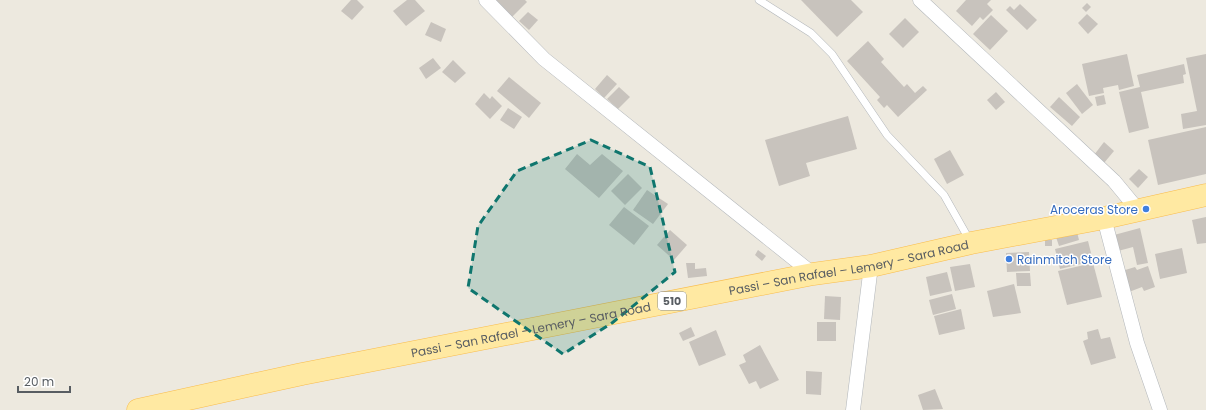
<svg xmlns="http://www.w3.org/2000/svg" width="1206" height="410" font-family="Poppins,sans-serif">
	<rect width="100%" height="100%" fill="#ede9df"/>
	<g fill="#c8c3bd">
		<path d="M351,0H357L364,7L352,20L341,11Z"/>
		<path d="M407,0H415L425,11L406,26L393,11Z"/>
		<path d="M488,0H525L527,2L509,20Z"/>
		<path d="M801,0H851L863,12L837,37Z"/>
		<path d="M966,0H991L987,4L993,10L983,20L980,17L972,26L956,11Z"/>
		<path d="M1087,3L1091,7L1086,12L1082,8Z"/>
		<path d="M1020,4L1037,20L1027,30L1006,10L1010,6L1014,10Z"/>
		<path d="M528,12L538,20L529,30L519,21Z"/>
		<path d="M1087,14L1098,24L1088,34L1078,23Z"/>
		<path d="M991,15L1008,31L990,50L973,34Z"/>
		<path d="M905,18L919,32L903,48L889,34Z"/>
		<path d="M431,22L446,29L441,42L425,35Z"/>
		<path d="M868,41L884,59L881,62L904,87L907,84L915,93L923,86L927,90L898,117L887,105L884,108L877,100L880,97L847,61Z"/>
		<path d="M1127,54L1134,86L1119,90L1118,85L1103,88L1104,93L1089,96L1082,64Z"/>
		<path d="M1206,54V125L1183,129L1181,114L1197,111L1186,58Z"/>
		<path d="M433,58L441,68L426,79L419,68Z"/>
		<path d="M453,60L466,73L455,83L442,72Z"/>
		<path d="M1184,64L1186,74L1183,75L1184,83L1141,92L1149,128L1129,133L1119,92L1140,87L1137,75Z"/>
		<path d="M607,75L617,84L604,98L595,89Z"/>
		<path d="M509,77L541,103L529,118L497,91Z"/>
		<path d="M1077,84L1093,105L1082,114L1066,93Z"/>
		<path d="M619,87L630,97L618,109L607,99Z"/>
		<path d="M996,92L1005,102L996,110L987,100Z"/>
		<path d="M484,93L490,99L492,96L502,106L490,119L475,104Z"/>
		<path d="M1104,95L1106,104L1097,106L1095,97Z"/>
		<path d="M1059,97L1080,117L1072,126L1050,107Z"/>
		<path d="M508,108L522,117L514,129L500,120Z"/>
		<path d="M848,116L857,149L806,163L810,176L779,186L765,140Z"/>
		<path d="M1206,127V174L1158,185L1148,140Z"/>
		<path d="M1104,142L1114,151L1104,163L1094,155Z"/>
		<path d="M950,150L964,175L947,184L934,159Z"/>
		<path d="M577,154L590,165L602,154L623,171L599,198L565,169Z"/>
		<path d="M1139,169L1148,177L1138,188L1129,179Z"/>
		<path d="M628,174L642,188L625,205L611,191Z"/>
		<path d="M647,190L668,204L653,224L633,210Z"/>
		<path d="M624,207L649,226L634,245L609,225Z"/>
		<path d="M1206,217V243L1197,244L1192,220Z"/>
		<path d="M1140,228L1148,263L1137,265L1133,247L1118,251L1114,235Z"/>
		<path d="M670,230L687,245L674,260L657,245Z"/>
		<path d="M1077,232L1079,240L1059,246L1056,237Z"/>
		<rect x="1045" y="240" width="7" height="6"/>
		<path d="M1088,241L1093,261L1060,269L1055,249Z"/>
		<path d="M1182,248L1187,273L1160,279L1155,254Z"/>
		<path d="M758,250L766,256L762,261L755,255Z"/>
		<path d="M1029,252L1030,271L1007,272L1006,253Z"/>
		<path d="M686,263H695V269L706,268L707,276L688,278Z"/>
		<path d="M1093,263L1102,297L1067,305L1058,271Z"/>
		<path d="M970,264L975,287L955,291L950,267Z"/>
		<path d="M1148,266L1155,287L1144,291L1142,287L1129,292L1122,271L1135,267L1137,270Z"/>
		<path d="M947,272L952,291L930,296L926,277Z"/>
		<path d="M1016,273H1030L1031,286H1017Z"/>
		<path d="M1014,284L1021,313L993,317L987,291Z"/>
		<path d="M952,294L956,309L933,315L929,300Z"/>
		<path d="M825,296L841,297L840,320L824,319Z"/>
		<path d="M961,309L965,329L939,335L934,316Z"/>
		<rect x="817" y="322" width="19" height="19"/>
		<path d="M691,327L695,336L683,341L679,333Z"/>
		<path d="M1098,329L1101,339L1110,337L1116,358L1091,365L1083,341L1088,339L1087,332Z"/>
		<path d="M716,330L726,355L699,366L689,342Z"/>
		<path d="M760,345L779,380L760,389L756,381L749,384L739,365L746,362L743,355Z"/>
		<path d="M806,371L822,372L821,395L806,394Z"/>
		<path d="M935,389L943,409L923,410L918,395Z"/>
	</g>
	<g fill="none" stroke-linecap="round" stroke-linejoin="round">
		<g stroke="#b3b7bb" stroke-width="8">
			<path id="service" d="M759,0L811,33L832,54L887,135L944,195L970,241"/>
		</g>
		<g stroke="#b3b7bb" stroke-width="15">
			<g id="minor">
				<path d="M486,0L544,59L813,274"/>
				<path d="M920,0L1114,181L1138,210"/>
				<path d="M1104,218L1137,343L1160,410"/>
				<path d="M853,410L871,266"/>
			</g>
		</g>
		<g stroke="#f9bc4c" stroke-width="23">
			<g id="primary">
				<path id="s1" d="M138,410L302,374L813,274L871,266L971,243L1104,218L1206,195"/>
			</g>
		</g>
		<use href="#service" stroke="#fff" stroke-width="7"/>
		<use href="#minor" stroke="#fff" stroke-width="14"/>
		<use href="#primary" stroke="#ffe9a2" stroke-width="22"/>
	</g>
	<path fill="#0f766e" fill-opacity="0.2" stroke="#0f766e" stroke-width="3" stroke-dasharray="8 5" stroke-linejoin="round" d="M591,140L650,167L675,272L612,323L563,354L468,288L478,226L517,171Z"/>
	<g fill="#3f7fe0" stroke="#fff" stroke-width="1.5">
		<circle cx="1146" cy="209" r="4"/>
		<circle cx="1009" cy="259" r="4"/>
	</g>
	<g text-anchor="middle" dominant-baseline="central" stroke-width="3" stroke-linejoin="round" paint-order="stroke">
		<rect fill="#fff" stroke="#8a8e91" stroke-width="1" x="658" y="292" width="28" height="18" rx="3"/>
		<g font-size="11" font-weight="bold" fill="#585d62">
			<text x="672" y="301">510</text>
		</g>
		<g font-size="12" fill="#366cbe" stroke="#fff" text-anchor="end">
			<text x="1138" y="209">Aroceras Store</text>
			<text x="1017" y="259" text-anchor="start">Rainmitch Store</text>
		</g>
		<g font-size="12" fill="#585d62" stroke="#fff">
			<text stroke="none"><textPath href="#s1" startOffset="725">Passi – San Rafael – Lemery – Sara Road</textPath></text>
			<text stroke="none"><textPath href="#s1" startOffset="401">Passi – San Rafael – Lemery – Sara Road</textPath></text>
		</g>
	</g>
	<path d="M18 386v6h52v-6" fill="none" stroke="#585d62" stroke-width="2"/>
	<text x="24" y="386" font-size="12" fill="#585d62" stroke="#ffffff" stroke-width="3" paint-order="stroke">20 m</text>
</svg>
